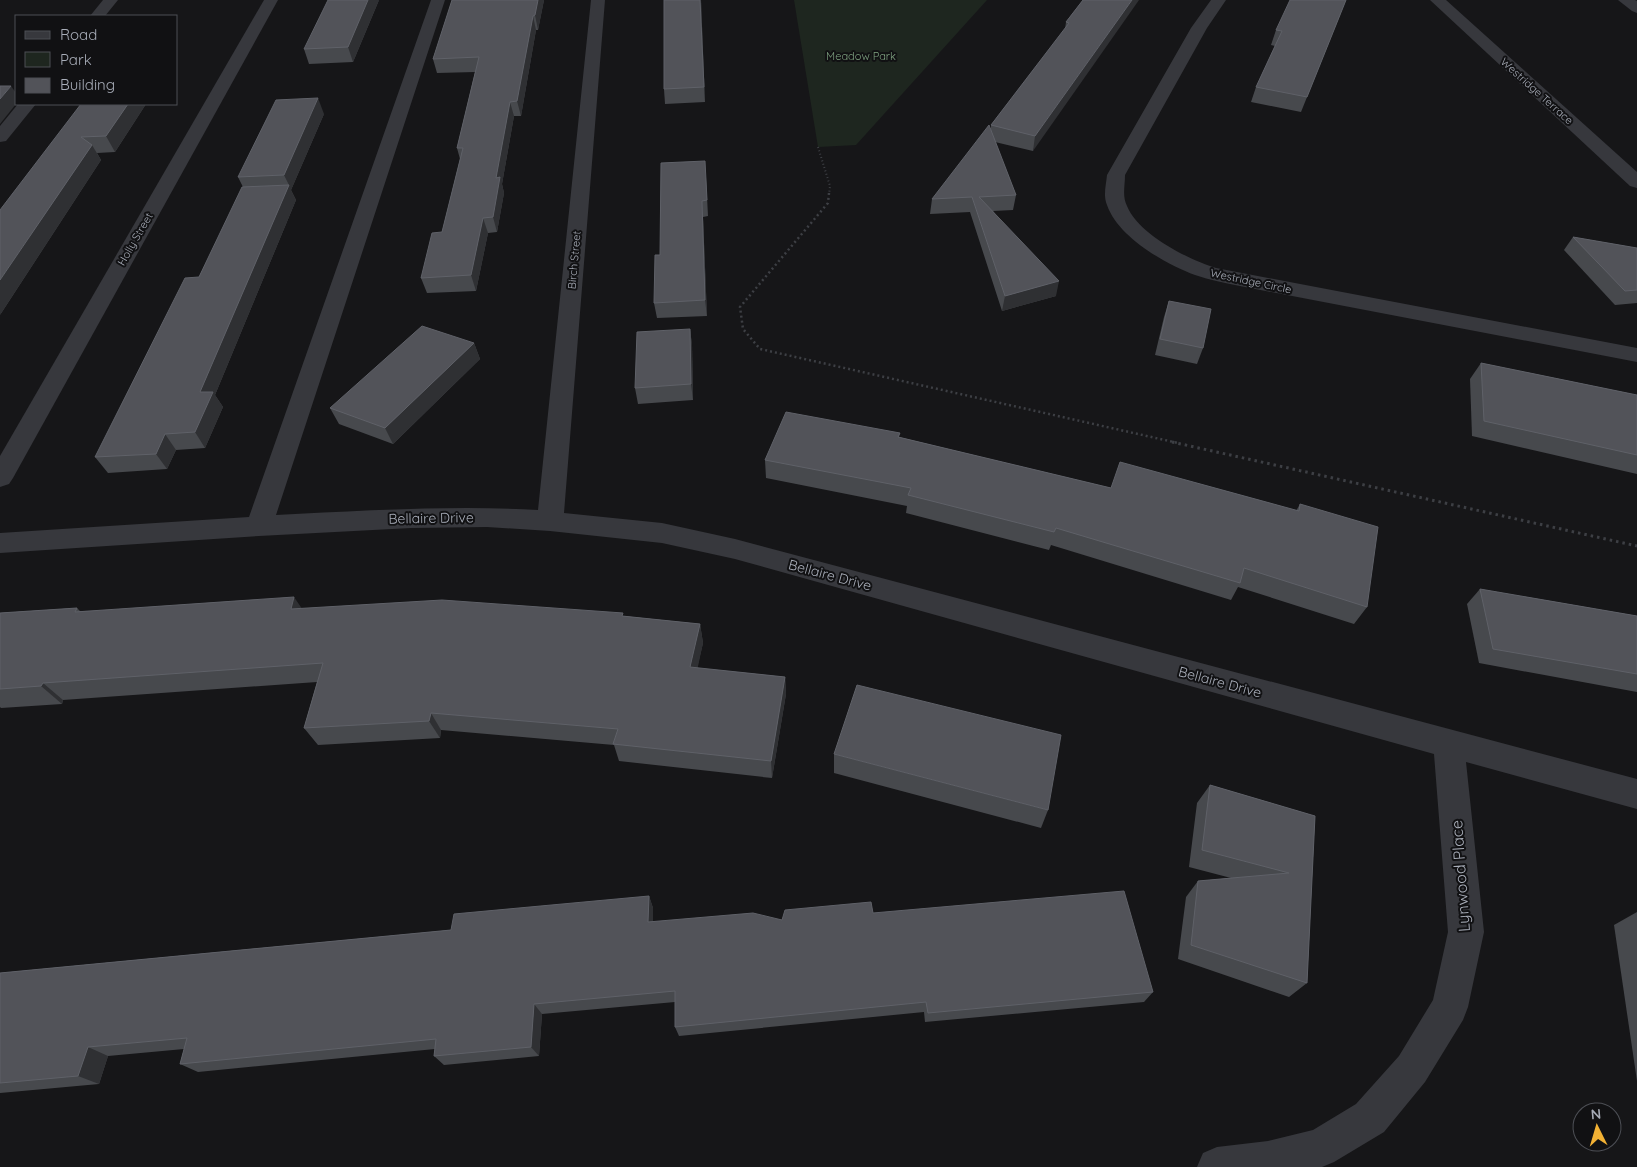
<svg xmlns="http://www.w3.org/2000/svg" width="1637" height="1167" font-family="Quicksand,sans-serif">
	<rect width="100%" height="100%" fill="#161618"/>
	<path fill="#1e261f" d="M794,0H987L856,145L818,147Z"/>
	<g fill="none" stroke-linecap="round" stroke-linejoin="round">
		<path stroke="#3d3f44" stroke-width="2" stroke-dasharray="1 2.5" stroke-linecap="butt" d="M818,147L830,186L829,195"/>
		<path stroke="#3d3f44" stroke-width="2.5" stroke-dasharray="2 3" stroke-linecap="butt" d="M829,193L828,203L740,307L743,329L760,349L1178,443"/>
		<path stroke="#3d3f44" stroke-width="3" stroke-dasharray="2.5 4" stroke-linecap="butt" d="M1172,442L1637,546"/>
		<g fill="#37383d" fill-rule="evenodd">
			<path d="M103,0H118L105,16H90Z"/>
			<path d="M264,0H278L13,478L9,484L0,487V456Z"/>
			<path d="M431,0H445L276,515C363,511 450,505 538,510L591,0H605L564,513L662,523L735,539L1637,779V809L1466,762L1484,932L1468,1007L1463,1020L1425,1082L1384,1132L1334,1162L1322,1167H1197L1203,1153L1217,1147L1268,1141L1313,1130L1356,1104L1399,1056L1433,1000L1448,932L1434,754L735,559L662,543L550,531L487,527L411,528L259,536L0,553V533L249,517Z"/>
			<path d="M1211,0H1226L1207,28L1125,175C1125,186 1122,196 1127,206C1138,234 1189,260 1216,268L1637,348V362L1240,286C1225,283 1210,280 1195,275C1165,264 1118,237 1107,205C1103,195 1106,186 1107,175L1191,28Z"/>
			<path d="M1430,0H1446L1637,172V188L1630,186Z"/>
			<path d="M1618,0H1635L1637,1V13L1632,11Z"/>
			<path d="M18,104H36L6,141L0,142V126Z"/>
		</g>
	</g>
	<g fill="#47494d">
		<path d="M379,0L353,62L309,64L304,49Z"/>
		<path d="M452,0H544L538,30H536L521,116H514L502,184L504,193L497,232L488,233L476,291L427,293L421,278L442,232L460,159L457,148L475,72L437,73L433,59Z"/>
		<path d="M664,0H701L705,102L665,104L664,89Z"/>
		<path d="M1083,0L1033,151L995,142L1016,195L1013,210L993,211L1056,296L1002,311L970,212L930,214L932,199L991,130V125L1065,29L1066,22Z"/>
		<path d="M1346,0L1301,112L1251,102L1256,87L1275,46L1271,45L1276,30Z"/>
		<path d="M81,104H146L115,152L97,153L101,160L0,315Z"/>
		<path d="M324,114L291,190L296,200L215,395L223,407L205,448L176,450L167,469L108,473L95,457L199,277L243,187L238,177Z"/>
		<path d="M706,177L708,216L703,217L707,316L657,318L654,303L660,255Z"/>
		<path d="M1573,237L1637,248V303L1615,305L1564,250Z"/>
		<path d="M1169,301L1203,348L1197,364L1155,355L1164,317Z"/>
		<path d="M690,329L692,345L693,400L638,404L635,388Z"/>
		<path d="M474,343L480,359L393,444L339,424L330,408Z"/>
		<path d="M1481,363L1637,395V474L1472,436L1470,379Z"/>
		<path d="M900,433L899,437L1111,488L1296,511L1300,504L1367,607L1354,624L1238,587L1231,600L1051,545L1049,550L906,513L907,506L766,478L765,460Z"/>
		<path d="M1480,589L1637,616V692L1479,663L1467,604Z"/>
		<path d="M77,608L80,611L302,608L624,616L700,624L703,643L697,668L785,677L786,694L772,778L619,761L614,745L441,730L440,738L318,745L304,728L317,682L63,700L62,704L1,708L0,707V613Z"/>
		<path d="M834,754L1048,810L1041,828L834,773Z"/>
		<path d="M1210,785L1315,816L1307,983L1289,997L1178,959L1186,897L1198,881L1231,878L1189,867L1197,803Z"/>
		<path d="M649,896L653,908V922L782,920L873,913L1153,992L1144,1002L925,1022L924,1012L679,1036L675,1027V1002L542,1014L539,1056L444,1065L434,1056L435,1049L198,1072L180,1064L184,1049L108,1056L99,1084L0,1093V973L451,930Z"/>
		<path d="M1637,912V1081L1614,925Z"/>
	</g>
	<g fill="#2f3033">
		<path d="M368,0H379L353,62L348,47Z"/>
		<path d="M538,0H544L538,30L535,15Z"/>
		<path d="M700,0H701L705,102L704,87Z"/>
		<path d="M1132,0H1139L1033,151L1035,136Z"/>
		<path d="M533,16L536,30L521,116L517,101Z"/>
		<path d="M11,86L16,93V104L0,124V99Z"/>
		<path d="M318,98L324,114L291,190L296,200L215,395L223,407L205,448L195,432L200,392L289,185L284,175Z"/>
		<path d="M510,102L514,116L502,184L504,193L497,232L493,217L496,178Z"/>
		<path d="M128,104H146L115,152L106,136Z"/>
		<path d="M92,145L101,160L0,315V280Z"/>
		<path d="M702,201L703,217L707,316L705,300Z"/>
		<path d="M483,218L488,233L476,291L471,275Z"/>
		<path d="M1059,281L1056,296L1002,311L1005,296Z"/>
		<path d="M690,329L692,345L693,400L691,384Z"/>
		<path d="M474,343L480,359L393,444L385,428Z"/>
		<path d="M165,434L176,450L167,469L156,454Z"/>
		<path d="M294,597L307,616L291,609Z"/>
		<path d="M700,624L703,643L694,685L690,667Z"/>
		<path d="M785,677L786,694L772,778L771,761Z"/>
		<path d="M43,683L63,700L62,704L41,686Z"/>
		<path d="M431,713L441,730L440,738L429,721Z"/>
		<path d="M649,896L653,908V934L648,922Z"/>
		<path d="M534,1004L542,1014L539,1056L531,1047Z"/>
		<path d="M88,1047L108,1056L99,1084L78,1076Z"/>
	</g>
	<g fill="#525359" stroke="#5f6168">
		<path d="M328,0H368L348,47L304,49Z"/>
		<path d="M452,0H538L535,15L533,16L517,101L510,102L496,178L500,177L493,217L483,218L471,275L421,278L432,233L442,232L463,148H457L479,57L433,59Z"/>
		<path d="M664,0H700L704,87L664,89Z"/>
		<path d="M1083,0H1132L1035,136L991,125L1069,23L1066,22Z"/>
		<path d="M1290,0H1346L1307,97L1256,87L1282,31L1276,30Z"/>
		<path d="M0,86H11L0,99Z"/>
		<path d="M318,98L284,175L238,177L276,100Z"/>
		<path d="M81,104H128L106,136L81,137L92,145L0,280V210Z"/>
		<path d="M989,125L1016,195L979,197L1059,281L1005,296L972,197L932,199Z"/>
		<path d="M705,161L707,200L702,201L705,300L654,303L655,255H660L661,163Z"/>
		<path d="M289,185L200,392H213L195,432L165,434L156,454L95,457L185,278L199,277L242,187Z"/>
		<path d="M1573,237L1637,248V290L1625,291Z"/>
		<path d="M1169,301L1211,309L1203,348L1160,339Z"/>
		<path d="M422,326L474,343L385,428L330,408Z"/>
		<path d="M690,329L691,384L635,388L637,332Z"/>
		<path d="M1481,363L1637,395V455L1484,421Z"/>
		<path d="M786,412L900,433L898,437L1111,488L1120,462L1299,511L1300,504L1378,527L1367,607L1244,568L1240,583L1056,528L1054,532L908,495L911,488L765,460Z"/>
		<path d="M1480,589L1637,616V674L1493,649Z"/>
		<path d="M294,597L291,609L442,600L623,613L622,616L700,624L690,667L785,677L771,761L613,744L618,729L431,713L429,721L304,728L323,663L43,683L41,686L0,689V613L77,608L75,612Z"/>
		<path d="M857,685L1061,735L1048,810L834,754Z"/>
		<path d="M1210,785L1315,816L1307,983L1191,945L1198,881L1289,873L1202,850Z"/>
		<path d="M1124,891L1153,992L928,1013L926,1002L675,1027V991L534,1004L531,1047L434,1056L436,1039L180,1064L187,1038L88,1047L78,1076L0,1083V973L451,930L454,914L649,896L648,922L753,913L782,920L785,910L871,902L873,913Z"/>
	</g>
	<g text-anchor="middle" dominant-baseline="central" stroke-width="4" stroke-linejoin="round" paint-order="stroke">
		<g font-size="11" fill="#7fa381" stroke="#111113">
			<text x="861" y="56">Meadow Park</text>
		</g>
		<g font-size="11" fill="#a8adb8" stroke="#111113">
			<text transform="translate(1537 91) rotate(42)">Westridge Terrace</text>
			<text transform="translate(135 239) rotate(-60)">Holly Street</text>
			<text transform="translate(574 260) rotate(-85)">Birch Street</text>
			<text transform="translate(1251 281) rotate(12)">Westridge Circle</text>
		</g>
		<g font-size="14" fill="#a8adb8" stroke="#111113">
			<text transform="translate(431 518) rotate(-1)">Bellaire Drive</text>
			<text transform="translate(830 575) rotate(15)">Bellaire Drive</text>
			<text transform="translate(1220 682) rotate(15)">Bellaire Drive</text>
		</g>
		<g font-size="16" fill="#a8adb8" stroke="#111113">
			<text transform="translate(1460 876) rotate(-94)">Lynwood Place</text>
		</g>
	</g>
	<rect x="15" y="15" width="162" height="90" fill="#111113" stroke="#4d4f55"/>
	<rect x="25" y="31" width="25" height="8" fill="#37383d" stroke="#4d4f55"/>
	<text x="60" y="40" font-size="15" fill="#a8adb8">Road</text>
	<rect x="25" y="52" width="25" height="15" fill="#1e261f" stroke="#4d4f55"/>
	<text x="60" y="65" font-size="15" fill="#a8adb8">Park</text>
	<rect x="25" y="78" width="25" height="15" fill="#525359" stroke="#4d4f55"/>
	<text x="60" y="90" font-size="15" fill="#a8adb8">Building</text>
	<g transform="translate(1597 1127) rotate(355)"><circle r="24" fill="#111113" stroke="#4d4f55"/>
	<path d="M0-4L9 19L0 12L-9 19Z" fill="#f2b134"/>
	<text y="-8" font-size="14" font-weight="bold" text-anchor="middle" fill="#a8adb8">N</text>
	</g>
</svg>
